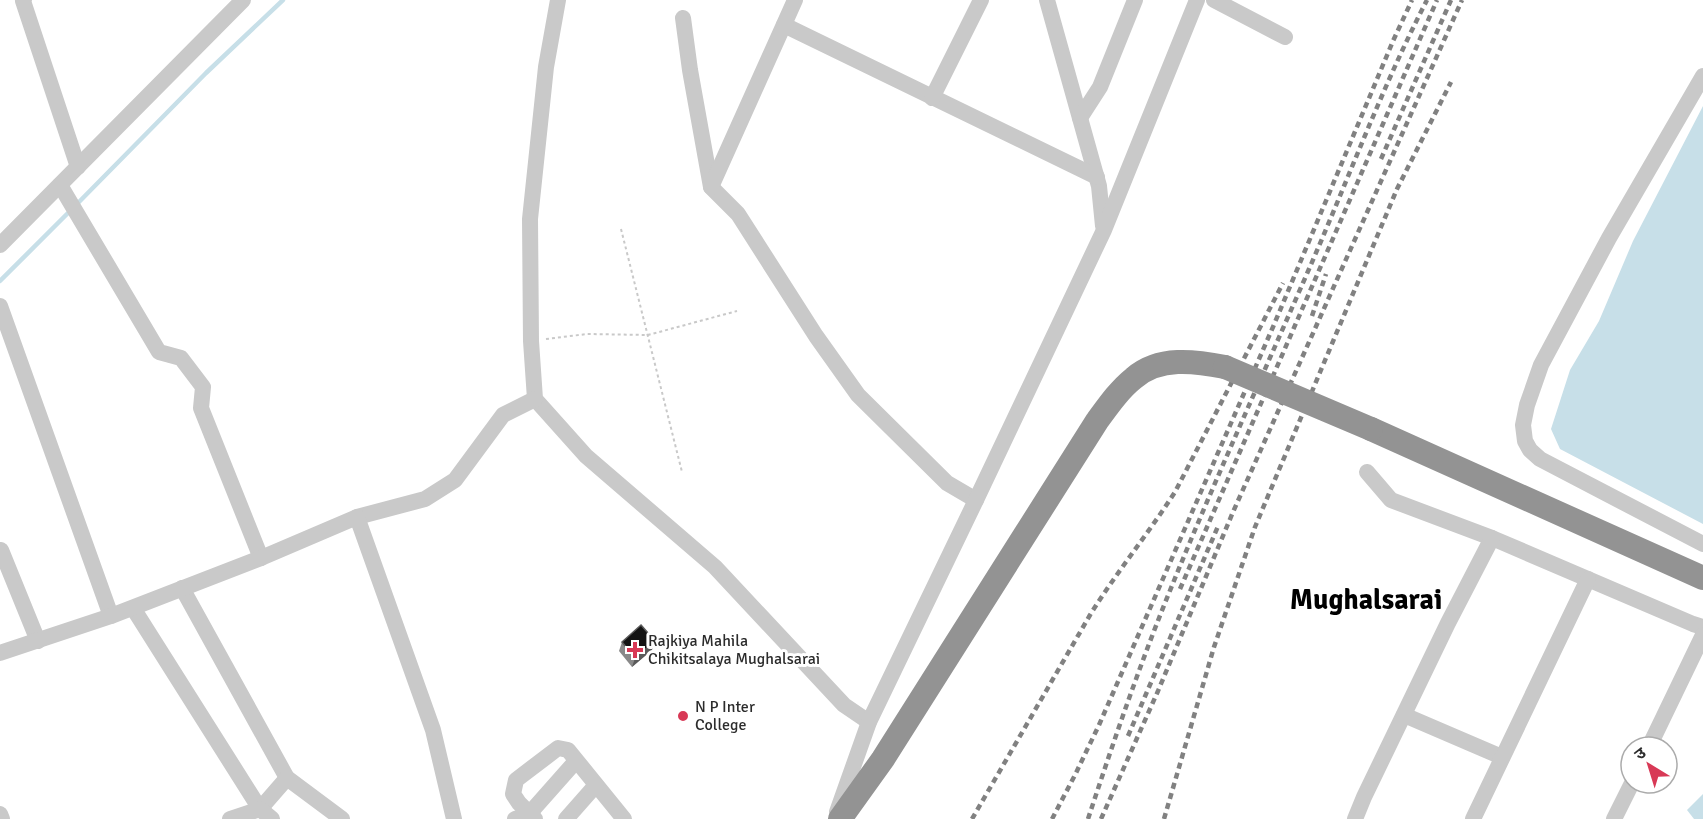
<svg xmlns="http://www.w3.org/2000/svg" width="1703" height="819" font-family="Signika,'Noto Sans Devanagari',sans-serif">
	<rect width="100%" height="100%" fill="#fff"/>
	<g fill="#c7dfe8">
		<path d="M1703,106V524L1560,449L1551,429L1570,370L1599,321L1633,241Z"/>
		<path d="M1703,794V819H1694L1687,810Z"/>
	</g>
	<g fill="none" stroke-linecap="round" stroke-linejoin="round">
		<g stroke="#c7dfe8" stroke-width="4.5">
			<path d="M76,205L206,73L283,0"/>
			<path d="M0,281L70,211"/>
		</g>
		<g stroke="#c9c9c9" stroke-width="2" stroke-dasharray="3 3" stroke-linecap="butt">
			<path d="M621,229L682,472"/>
			<path d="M546,339L587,334L648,335L737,311"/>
		</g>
		<g stroke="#c9c9c9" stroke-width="16">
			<path d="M24,0L23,1L78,167"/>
			<path d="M558,0L546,67L530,219L531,341L535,399L586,456L715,567L844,705L869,722"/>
			<path d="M1047,0L1099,186L1103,226"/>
			<path d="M1214,0L1285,37"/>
			<path d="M683,18L690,70L711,187L738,214L816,336L858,395L947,483L976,500"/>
			<path d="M784,25L1097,177"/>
			<path d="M1703,76L1609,238L1541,365L1527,405L1523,425L1525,441L1530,450L1540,459L1703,544"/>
			<path d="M932,98L981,0"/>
			<path d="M1080,118L1100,87L1135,0"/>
			<path d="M60,185L159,352L181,358L203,387L201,408L261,558"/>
			<path d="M711,187L795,0"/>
			<path d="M0,245L243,0"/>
			<path d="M0,306L111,616"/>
			<path d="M1367,472L1391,500L1492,538L1693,624L1703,627"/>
			<path d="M357,517L425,499L455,480L503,415L535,399"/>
			<path d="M1,550L38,641"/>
			<path d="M182,588L287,778"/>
			<path d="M133,608L260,809L287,778L342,819"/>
			<path d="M0,653L111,616L261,558L357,517L433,730L454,819"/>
			<path d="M1404,715L1502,757"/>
			<path d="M1649,747L1703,635"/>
			<path d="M837,812L869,722L976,500L1104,230L1197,0"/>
			<path d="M0,814L2,819"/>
			<path d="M230,819L260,809L272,819"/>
			<path d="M515,819L529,814L576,761"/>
			<path d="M535,819L519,803L513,794L516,780L558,748L568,750L624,819"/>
			<path d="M566,819L596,785"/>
			<path d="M1355,819L1364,797L1448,623L1492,538"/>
			<path d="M1473,819L1588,579"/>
			<path d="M1614,819L1632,783"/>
		</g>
		<g stroke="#939393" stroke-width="24">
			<path d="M1371,429L1703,578"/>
			<path d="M840,819L883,759L1097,421C1108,406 1119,390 1134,378C1159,356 1195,361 1225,367"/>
		</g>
		<g stroke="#818181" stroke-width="4.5" stroke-dasharray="6 4.5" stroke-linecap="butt">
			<path d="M1381,159L1451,0"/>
			<path d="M1312,316L1326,274"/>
			<path d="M1180,589L1437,0"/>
			<path d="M1128,736L1219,524"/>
			<path d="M972,819L1090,615C1116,573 1148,534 1175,492L1283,283"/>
			<path d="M1052,819L1075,775L1099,725L1273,327L1393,41L1412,0"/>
			<path d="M1088,819C1113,743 1139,667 1169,593C1213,484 1262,377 1309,269C1348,180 1382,87 1427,0"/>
			<path d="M1101,819L1158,691L1233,512L1462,0"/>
			<path d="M1164,819L1214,647L1255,527L1397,189L1451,82"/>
		</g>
		<path stroke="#939393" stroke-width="24" d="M1225,367L1371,429"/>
	</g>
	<path fill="#898989" d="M622,642L652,650L632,667L619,651Z"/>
	<path fill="#5a5a5a" d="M655,641L652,650L632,667L635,658Z"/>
	<path fill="#131313" stroke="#5a5a5a" stroke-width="1.5" d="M641,625L655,641L635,658L622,642Z"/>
	<g fill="#d83956" stroke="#fff" stroke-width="2">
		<path d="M632 641h6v6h6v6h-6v6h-6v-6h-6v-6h6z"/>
		<circle cx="683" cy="716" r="6"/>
	</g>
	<g text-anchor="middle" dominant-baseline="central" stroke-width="6" stroke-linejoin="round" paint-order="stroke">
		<g font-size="16" fill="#2c2c2c" stroke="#fff" text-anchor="start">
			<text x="648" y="641">Rajkiya Mahila<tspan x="648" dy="18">Chikitsalaya Mughalsarai</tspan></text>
			<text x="695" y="707">N P Inter<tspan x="695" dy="18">College</tspan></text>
		</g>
		<g font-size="28" font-weight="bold" fill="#000" stroke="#fff">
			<text x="1366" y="600">Mughalsarai</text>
		</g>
	</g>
	<g transform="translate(1649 765) rotate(322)"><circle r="28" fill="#ffffff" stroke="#ababab" stroke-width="1.5"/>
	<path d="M0-4.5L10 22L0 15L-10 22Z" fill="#d83956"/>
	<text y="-9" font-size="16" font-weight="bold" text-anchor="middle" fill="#2c2c2c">उ</text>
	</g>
</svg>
